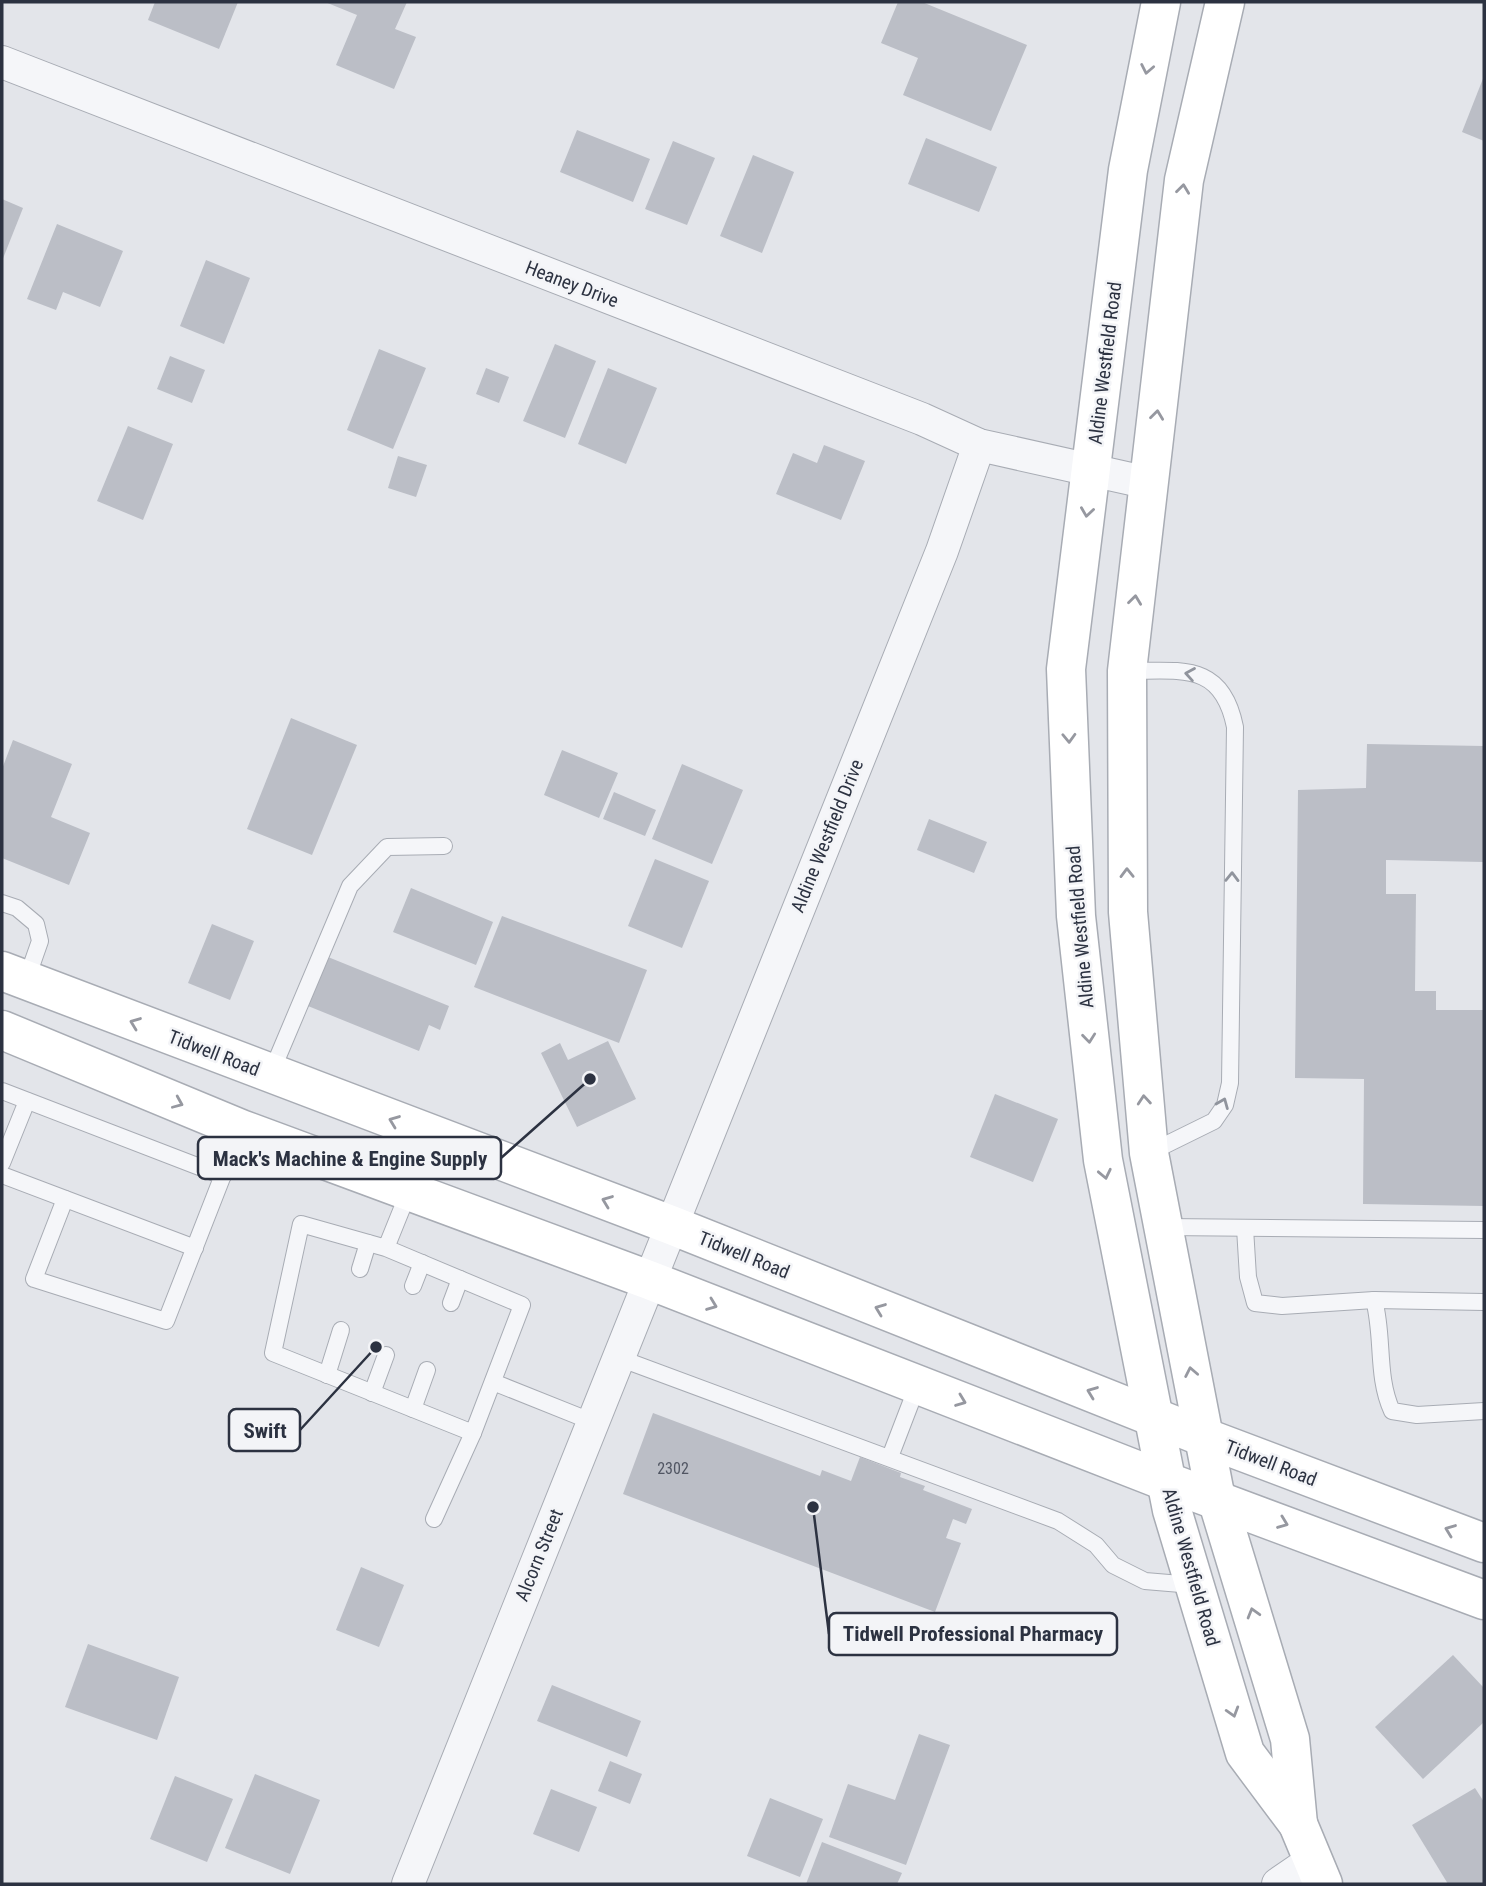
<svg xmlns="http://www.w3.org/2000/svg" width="1486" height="1886" font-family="'Roboto Condensed',sans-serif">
	<rect width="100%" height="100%" fill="#e3e5ea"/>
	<g fill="#bbbec6">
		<path d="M155,2H238L219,49L148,20Z"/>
		<path d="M325,2H407L395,29L416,37L394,89L336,65L357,15Z"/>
		<path d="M898,2H922L1027,45L991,131L903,95L918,58L881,43Z"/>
		<path d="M1484,76V141L1462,132Z"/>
		<path d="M577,130L650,159L633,202L560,172Z"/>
		<path d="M926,138L997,167L979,212L908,184Z"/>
		<path d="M673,141L715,158L687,225L645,209Z"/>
		<path d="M753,155L794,172L762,253L720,236Z"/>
		<path d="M2,199L23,208L2,261Z"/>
		<path d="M57,224L123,251L100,307L63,292L56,310L27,299Z"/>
		<path d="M206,260L250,278L224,344L180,326Z"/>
		<path d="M555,344L596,361L565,438L523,421Z"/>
		<path d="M379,349L426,368L393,449L347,430Z"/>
		<path d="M170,356L205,370L192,403L157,389Z"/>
		<path d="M486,368L509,377L499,403L476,394Z"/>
		<path d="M608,368L657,388L626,464L578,444Z"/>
		<path d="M128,426L173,444L143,520L97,501Z"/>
		<path d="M824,445L865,461L841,520L776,494L793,453L817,463Z"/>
		<path d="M398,456L427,465L416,497L388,488Z"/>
		<path d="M291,718L357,745L312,855L247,829Z"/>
		<path d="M13,740L72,764L51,817L90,833L69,885L2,858V769Z"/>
		<path d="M1367,744L1484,746V862L1386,860V894H1416L1415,991H1436V1010H1484V1206L1363,1204L1364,1079L1295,1078L1298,790L1366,788Z"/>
		<path d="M562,750L618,773L599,818L544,795Z"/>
		<path d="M682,764L743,790L712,864L652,839Z"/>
		<path d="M614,792L656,810L645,836L603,819Z"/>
		<path d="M929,819L987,842L974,873L917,850Z"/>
		<path d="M655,859L709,881L682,948L628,926Z"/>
		<path d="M411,888L493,922L476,965L393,932Z"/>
		<path d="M502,916L647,970L619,1043L474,987Z"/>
		<path d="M212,924L254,941L230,1000L188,983Z"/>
		<path d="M328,957L449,1006L440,1030L429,1025L419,1051L308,1006Z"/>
		<path d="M608,1041L636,1099L577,1127L541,1053L560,1043L568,1060Z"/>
		<path d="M995,1094L1058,1119L1033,1182L970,1157Z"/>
		<path d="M653,1413L820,1476L822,1470L851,1481L860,1457L901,1473L900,1477L925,1486L923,1490L972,1509L966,1524L953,1519L946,1538L961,1543L935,1612L623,1494Z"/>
		<path d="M361,1567L404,1585L379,1647L336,1630Z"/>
		<path d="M88,1644L179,1677L157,1740L65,1707Z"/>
		<path d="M1453,1655L1484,1688V1722L1423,1779L1375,1727Z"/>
		<path d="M552,1685L641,1721L627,1757L537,1721Z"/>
		<path d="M919,1734L950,1745L906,1865L829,1837L848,1784L895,1800Z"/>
		<path d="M610,1761L642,1774L630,1804L598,1791Z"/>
		<path d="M255,1774L320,1800L290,1874L225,1848Z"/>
		<path d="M175,1776L233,1799L207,1862L150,1839Z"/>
		<path d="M1475,1788L1484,1802V1884H1448L1412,1825Z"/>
		<path d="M551,1789L597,1807L579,1852L533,1834Z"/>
		<path d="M770,1798L823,1819L800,1877L747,1856Z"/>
		<path d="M822,1842L902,1873L897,1884H806Z"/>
	</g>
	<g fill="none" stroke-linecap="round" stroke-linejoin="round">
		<g stroke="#a8acb4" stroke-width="18">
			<g id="lane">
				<path d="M1128,671C1182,671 1222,662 1235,727L1230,1083L1225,1105L1214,1121L1149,1153"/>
				<path d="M2,903L17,908L36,924L40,941L26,981"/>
				<path d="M271,1073L350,886L387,847L444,846"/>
				<path d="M2,1091L223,1176"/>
				<path d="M2,1163L27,1101"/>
				<path d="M2,1175L195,1248"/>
				<path d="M65,1199L34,1279L166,1321L241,1129"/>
				<path d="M1164,1227L1484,1230"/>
				<path d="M1245,1228L1248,1277L1255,1303L1282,1306L1374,1300C1384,1337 1376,1376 1392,1411L1417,1415L1484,1411"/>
				<path d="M386,1248L522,1305L473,1433L273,1353L301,1224L386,1248L409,1191"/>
				<path d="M360,1269L368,1243"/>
				<path d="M413,1286L422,1263"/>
				<path d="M1374,1300L1484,1302"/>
				<path d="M451,1303L460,1279"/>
				<path d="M619,1358L1058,1521L1096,1545L1113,1565L1145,1581L1193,1585"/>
				<path d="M327,1375L341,1330"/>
				<path d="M493,1382L593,1422"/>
				<path d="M372,1393L386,1355"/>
				<path d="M413,1409L427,1370"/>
				<path d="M890,1457L918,1384"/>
				<path d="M434,1519L473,1433"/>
			</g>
		</g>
		<g stroke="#a8acb4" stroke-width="34">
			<g id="street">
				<path d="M2,62L922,419L979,445L1149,483"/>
				<path d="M408,1884L942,551L979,445"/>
				<path d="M1278,1884L1313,1860"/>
			</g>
		</g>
		<g stroke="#a8acb4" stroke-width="41">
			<g id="secondary">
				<path d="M1161,2L1128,170L1066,669L1076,916L1103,1160L1172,1510L1245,1753L1298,1824L1323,1884"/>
				<path d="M1225,2L1184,180L1127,671L1128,912L1149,1153L1214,1489L1290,1739L1298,1824"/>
				<path d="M2,971L671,1225L1206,1438L1484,1543"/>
				<path d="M2,1030L241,1129L649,1280L1165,1481L1484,1600"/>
			</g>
		</g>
		<use href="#lane" stroke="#f5f6f9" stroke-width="16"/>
		<use href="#street" stroke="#f5f6f9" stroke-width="32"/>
		<use href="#secondary" stroke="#fff" stroke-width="38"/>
	</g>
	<defs><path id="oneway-chevron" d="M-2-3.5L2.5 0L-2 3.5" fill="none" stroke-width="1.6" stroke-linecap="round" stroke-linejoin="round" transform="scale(1.75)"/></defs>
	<g stroke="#9698a0">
		<use href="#oneway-chevron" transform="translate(1147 69) rotate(101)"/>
		<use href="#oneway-chevron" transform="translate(1183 189) rotate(-83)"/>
		<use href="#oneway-chevron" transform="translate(1157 415) rotate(-83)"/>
		<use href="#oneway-chevron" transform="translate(1087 512) rotate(98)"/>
		<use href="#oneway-chevron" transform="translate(1135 600) rotate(-83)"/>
		<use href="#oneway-chevron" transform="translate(1069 738) rotate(88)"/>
		<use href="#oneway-chevron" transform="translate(1127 873) rotate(-91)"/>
		<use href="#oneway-chevron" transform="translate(135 1023) rotate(-159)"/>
		<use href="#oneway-chevron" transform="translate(1089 1038) rotate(84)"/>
		<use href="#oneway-chevron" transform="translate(1144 1100) rotate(-95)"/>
		<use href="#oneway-chevron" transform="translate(178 1103) rotate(23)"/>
		<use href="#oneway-chevron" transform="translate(394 1121) rotate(-159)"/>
		<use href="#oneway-chevron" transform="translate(1105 1174) rotate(78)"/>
		<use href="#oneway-chevron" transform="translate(607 1201) rotate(-159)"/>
		<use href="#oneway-chevron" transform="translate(712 1305) rotate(21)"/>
		<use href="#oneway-chevron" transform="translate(880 1309) rotate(-159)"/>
		<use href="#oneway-chevron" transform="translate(1191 1372) rotate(-101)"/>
		<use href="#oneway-chevron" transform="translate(1092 1392) rotate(-159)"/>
		<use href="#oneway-chevron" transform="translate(961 1401) rotate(21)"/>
		<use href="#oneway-chevron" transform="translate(1283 1523) rotate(21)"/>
		<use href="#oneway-chevron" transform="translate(1450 1530) rotate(-159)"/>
		<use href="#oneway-chevron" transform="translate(1253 1613) rotate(-106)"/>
		<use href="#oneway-chevron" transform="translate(1233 1712) rotate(73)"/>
	</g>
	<g stroke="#90949d">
		<use href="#oneway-chevron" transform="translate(1190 674) rotate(-170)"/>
		<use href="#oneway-chevron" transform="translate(1232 877) rotate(-89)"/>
		<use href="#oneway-chevron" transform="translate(1223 1103) rotate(-68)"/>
	</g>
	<g text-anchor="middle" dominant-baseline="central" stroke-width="5" stroke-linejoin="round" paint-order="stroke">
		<g font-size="16" fill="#505562">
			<text x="673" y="1468">2302</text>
		</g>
		<g font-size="19" fill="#2c3241" stroke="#f3f4f7">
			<text transform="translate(572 284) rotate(21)">Heaney Drive</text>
			<text transform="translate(1105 363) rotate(-83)">Aldine Westfield Road</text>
			<text transform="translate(827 836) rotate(-68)">Aldine Westfield Drive</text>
			<text transform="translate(1080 927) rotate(-95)">Aldine Westfield Road</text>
			<text transform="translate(214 1053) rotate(21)">Tidwell Road</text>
			<text transform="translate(744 1255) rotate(22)">Tidwell Road</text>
			<text transform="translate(1271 1463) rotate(21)">Tidwell Road</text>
			<text transform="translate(539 1555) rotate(-68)">Alcorn Street</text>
			<text transform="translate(1191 1567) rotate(74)">Aldine Westfield Road</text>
		</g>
	</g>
	<path fill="none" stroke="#2c3241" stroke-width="2.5" d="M590 1079L501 1158M376 1347L300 1430M813 1507L829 1634"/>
	<g fill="#2c3241" stroke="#f3f4f7" stroke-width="2.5">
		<circle cx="590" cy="1079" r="7"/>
		<circle cx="376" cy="1347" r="7"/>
		<circle cx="813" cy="1507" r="7"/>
	</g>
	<g fill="#f3f4f7" stroke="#2c3241" stroke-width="2.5">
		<rect x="198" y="1137" width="303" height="42" rx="7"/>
		<rect x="229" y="1409" width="71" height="42" rx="7"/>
		<rect x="829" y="1613" width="288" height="42" rx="7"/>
	</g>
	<g font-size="21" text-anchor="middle" font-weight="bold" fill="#2c3241">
		<text x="350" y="1166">Mack's Machine &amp; Engine Supply</text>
		<text x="265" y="1438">Swift</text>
		<text x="973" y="1641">Tidwell Professional Pharmacy</text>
	</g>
	<rect width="1486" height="1886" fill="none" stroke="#2c3241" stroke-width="7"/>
</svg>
